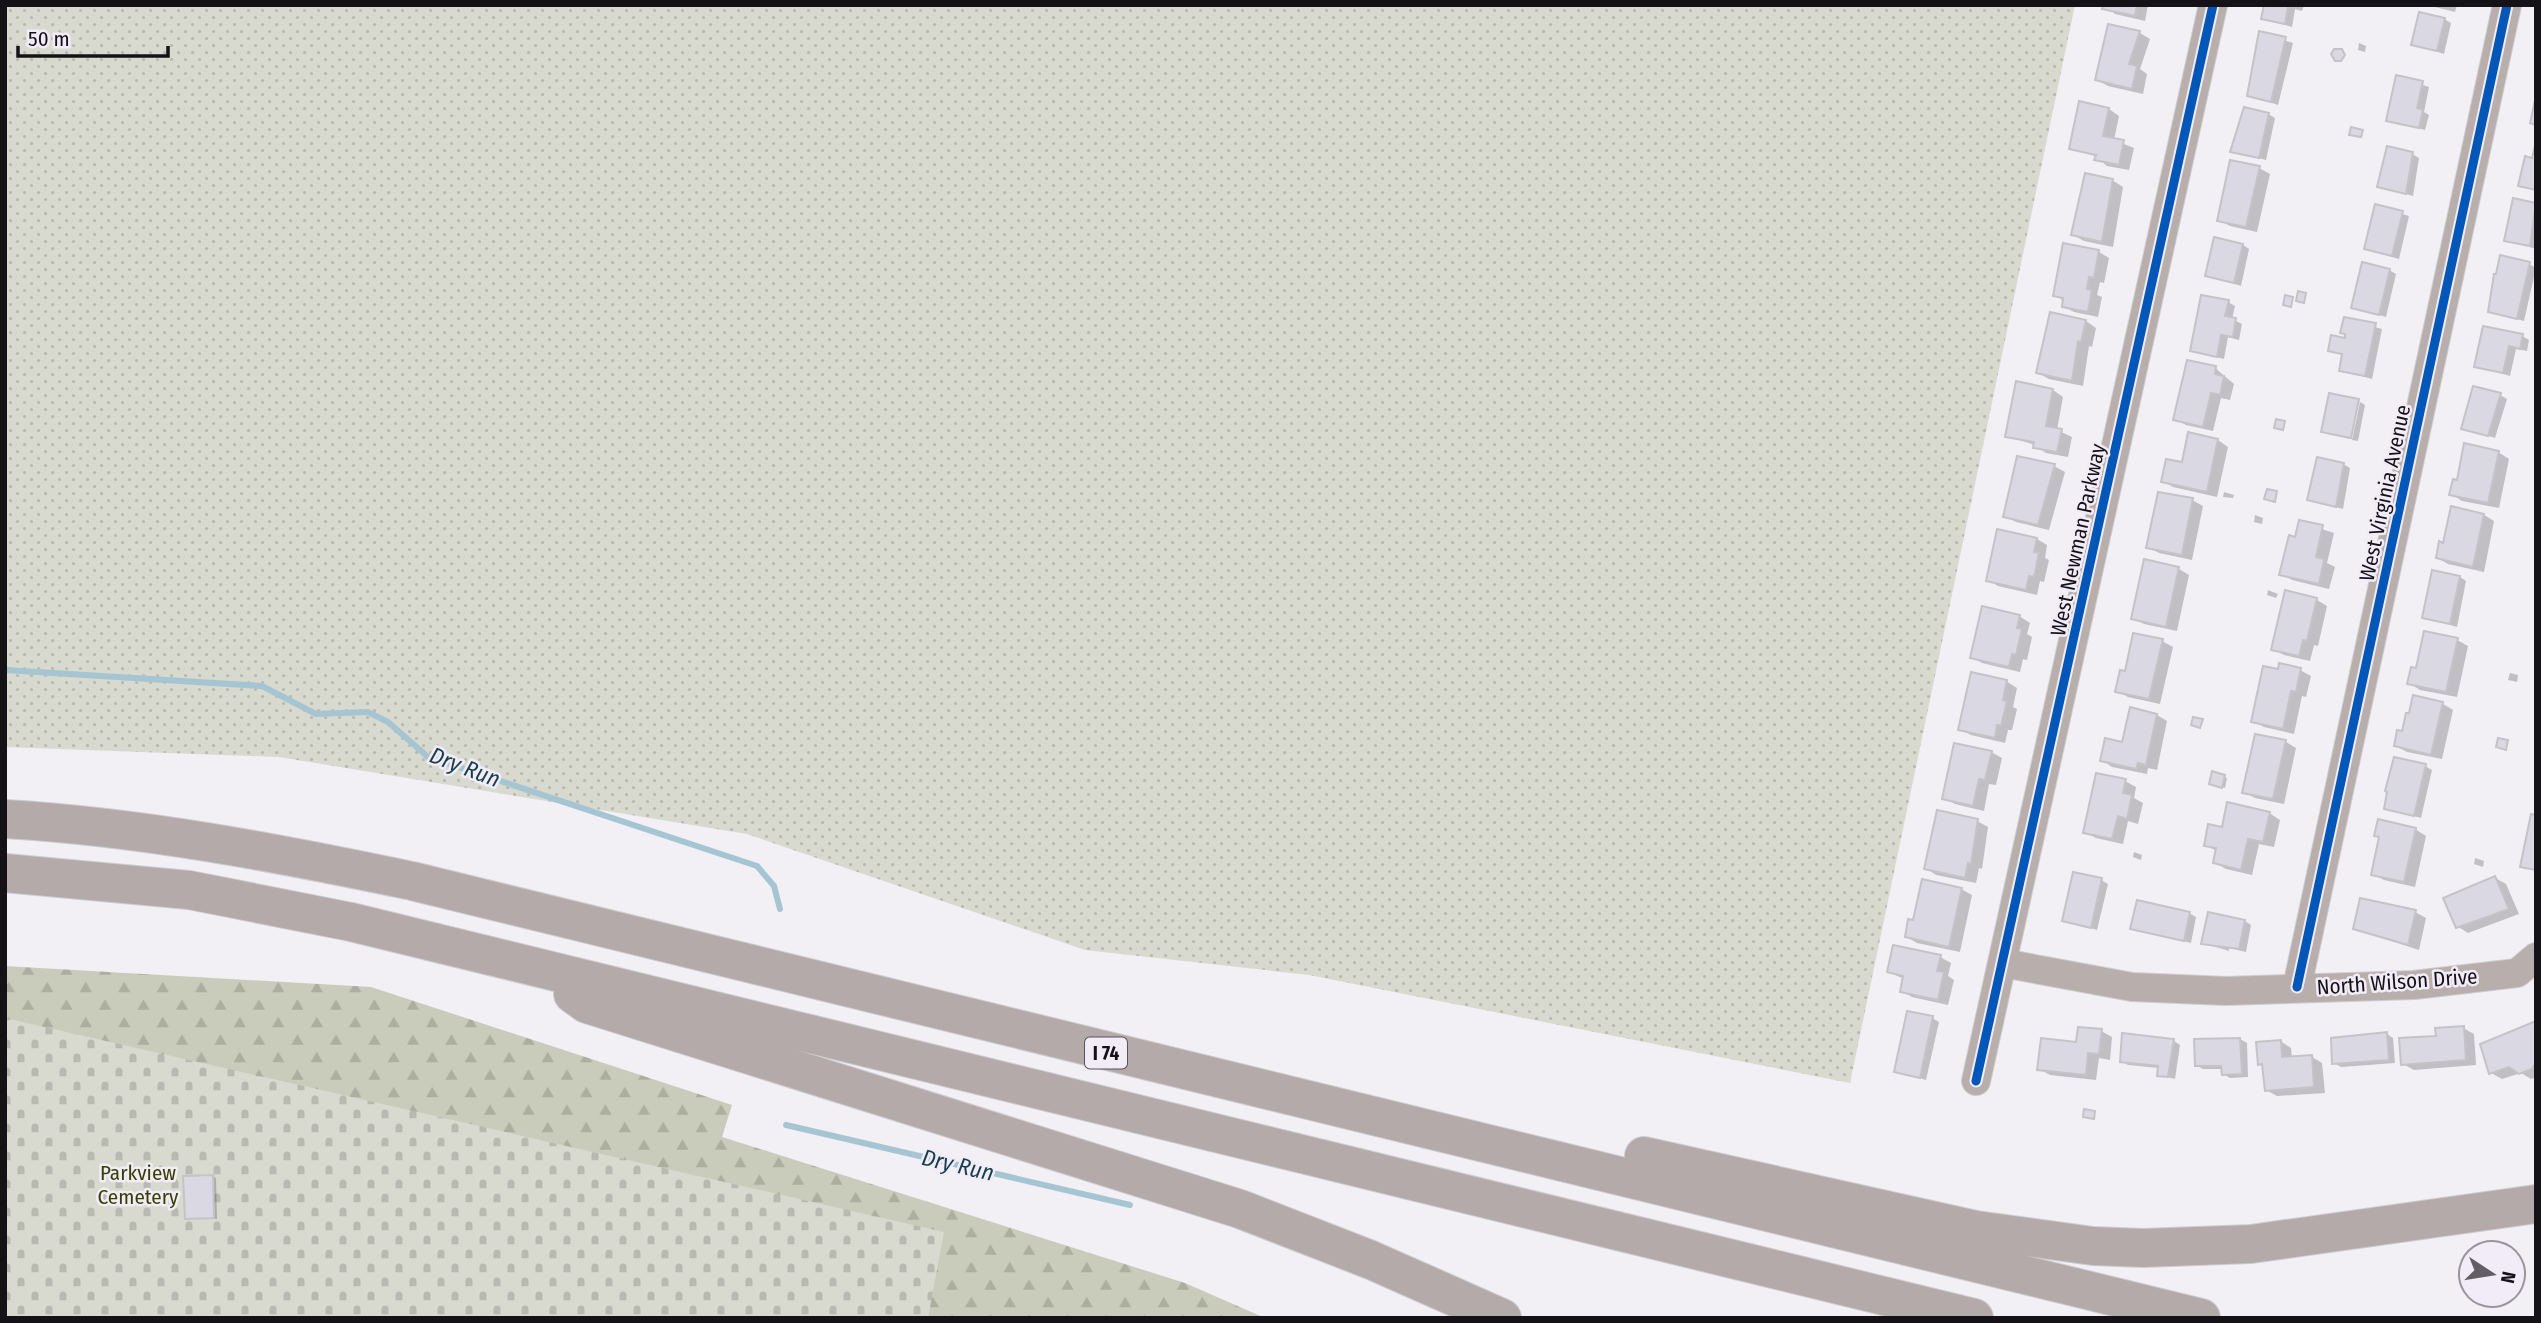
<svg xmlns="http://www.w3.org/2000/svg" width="2541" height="1323" font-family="'Fira Sans Condensed',sans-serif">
	<defs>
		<pattern id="grass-dots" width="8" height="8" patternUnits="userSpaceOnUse" patternTransform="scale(1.75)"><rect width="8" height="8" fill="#d8dacf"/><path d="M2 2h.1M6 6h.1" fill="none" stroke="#b8bab1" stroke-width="1.8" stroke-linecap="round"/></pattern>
		<pattern id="forest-firs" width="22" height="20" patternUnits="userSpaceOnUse" patternTransform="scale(1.75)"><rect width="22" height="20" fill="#c9ccba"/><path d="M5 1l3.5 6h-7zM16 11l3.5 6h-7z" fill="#acae9f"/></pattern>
		<pattern id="cemetery-stones" width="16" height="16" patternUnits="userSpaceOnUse" patternTransform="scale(1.75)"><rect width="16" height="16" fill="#d8dacf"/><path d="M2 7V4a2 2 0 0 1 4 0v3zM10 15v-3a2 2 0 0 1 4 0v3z" fill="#b8bab1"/></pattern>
	</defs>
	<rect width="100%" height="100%" fill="#f2eff5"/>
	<path fill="url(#grass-dots)" d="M5,5H2075L1850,1083L1309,975L1085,950L747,834L279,757L5,747Z"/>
	<path fill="url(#forest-firs)" d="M5,966L371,987L732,1105L722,1137L1185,1283L1265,1318H761L5,1039Z"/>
	<path fill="url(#cemetery-stones)" d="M5,1018L944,1232L928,1318H5Z"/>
	<g fill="#0003">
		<path d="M2105,5H2148L2145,21L2115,14Z"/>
		<path d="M2267,5H2304L2302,11L2295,9L2292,27L2263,18Z"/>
		<path d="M2427,5H2457L2455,12Z"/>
		<path d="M2444,19L2451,23L2444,54L2413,44Z"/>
		<path d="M2110,26L2140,33L2150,39L2140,69L2147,74L2143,94L2108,86L2097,80Z"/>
		<path d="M2261,33L2293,43L2278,105L2249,95Z"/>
		<path d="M2359,43L2366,46L2365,52L2358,50Z"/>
		<path d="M2397,77L2429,87L2424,112L2429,115L2425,130L2388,120Z"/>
		<path d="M2081,103L2109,109L2119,116L2114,140L2134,148L2129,170L2107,166L2097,157L2071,148Z"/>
		<path d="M2268,114L2275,118L2266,160L2232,151L2238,125Z"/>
		<path d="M2412,154L2419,158L2413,196L2379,186Z"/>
		<path d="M2259,168L2270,174L2257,232L2230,226L2219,220Z"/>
		<path d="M2112,180L2123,187L2113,247L2084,241L2073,235Z"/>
		<path d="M2536,205V249L2506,240Z"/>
		<path d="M2376,206L2409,216L2399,259L2366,249Z"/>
		<path d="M2065,245L2099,252L2109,258L2104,283L2100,282L2097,295L2102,297L2098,317L2074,312L2063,306L2064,301L2055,295Z"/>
		<path d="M2243,245L2249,249L2241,286L2207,275Z"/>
		<path d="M2529,264L2536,268L2524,321L2490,312Z"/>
		<path d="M2389,270L2396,274L2386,317L2353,307Z"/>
		<path d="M2228,302L2235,306L2232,319L2242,324L2239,340L2228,337L2224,359L2192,351Z"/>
		<path d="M2345,319L2382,329L2372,379L2341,370L2344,356L2330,350L2346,340Z"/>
		<path d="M2086,321L2096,328L2092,347L2089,346L2083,386L2049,379L2038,373Z"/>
		<path d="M2522,336L2529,340L2527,351L2516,349L2510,376L2476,366Z"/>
		<path d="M2215,368L2234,384L2230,400L2221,398L2213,431L2186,425L2175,419Z"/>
		<path d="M2017,383L2053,390L2063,397L2057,430L2072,437L2068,457L2046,453L2035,445L2007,436Z"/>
		<path d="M2500,395L2507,399L2495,438L2463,428Z"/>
		<path d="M2357,400L2349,439L2323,431Z"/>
		<path d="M2360,402L2365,405L2358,441L2352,440Z"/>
		<path d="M2218,440L2228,447L2217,497L2173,487L2163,481Z"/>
		<path d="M2498,452L2509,459L2499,508L2462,501L2451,494L2458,482Z"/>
		<path d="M2343,464L2350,468L2343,509L2309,500Z"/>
		<path d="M2054,466L2065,472L2049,530L2016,522L2005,516Z"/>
		<path d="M2224,492L2234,495L2233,498L2223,497Z"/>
		<path d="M2192,500L2203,506L2192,560L2159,553L2148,547Z"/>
		<path d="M2255,515L2263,518L2262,524L2254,522Z"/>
		<path d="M2484,515L2494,521L2484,572L2448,564L2438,558Z"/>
		<path d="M2300,522L2334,533L2327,563L2335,567L2329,589L2292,580L2281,574Z"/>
		<path d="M2037,539L2047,545L2045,558L2049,560L2044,582L2040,581L2037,595L1998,586L1988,580Z"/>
		<path d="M2179,569L2189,575L2177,631L2144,624L2133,618Z"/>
		<path d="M2460,577L2466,581L2457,627L2424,617Z"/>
		<path d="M2268,590L2278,594L2276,598L2267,595Z"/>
		<path d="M2286,593L2317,600L2327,606L2318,646L2314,645L2310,661L2284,655L2273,649Z"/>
		<path d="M2019,616L2030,623L2027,634L2032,637L2027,660L2023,659L2020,672L1982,663L1972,657Z"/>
		<path d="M2457,640L2468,646L2457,697L2420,690L2409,683L2418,670Z"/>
		<path d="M2162,641L2173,647L2160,704L2128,697L2117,691L2127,673Z"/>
		<path d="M2300,670L2311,676L2306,697L2302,696L2294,734L2264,727L2253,721L2280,671Z"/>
		<path d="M2510,673L2518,675L2517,682L2508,680Z"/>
		<path d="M2006,681L2017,688L2013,707L2017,709L2012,730H2008L2005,743L1971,735L1960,729Z"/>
		<path d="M2443,704L2453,710L2442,759L2407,752L2396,746L2403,733Z"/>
		<path d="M2157,715L2167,721L2157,770L2148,768L2147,774L2112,767L2102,760Z"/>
		<path d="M2257,736L2286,742L2296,748L2284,804L2255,798L2244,792Z"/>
		<path d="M1991,752L2002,758L1996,785L1989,784L1984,811L1955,804L1944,798Z"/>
		<path d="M2425,766L2432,770L2421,818L2386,808Z"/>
		<path d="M2224,777L2227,778L2225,788L2213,785Z"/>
		<path d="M2125,781L2136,787L2134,798L2143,803L2138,824L2128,821L2123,844L2096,838L2085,832Z"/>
		<path d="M2269,813L2280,820L2274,847L2259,844L2252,875L2226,869L2215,863L2218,852L2206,845L2223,829Z"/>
		<path d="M1977,821L1988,827L1982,869L1979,868L1976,883L1936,875L1926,868Z"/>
		<path d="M2415,829L2426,836L2415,887L2384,880L2373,874Z"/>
		<path d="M2134,852L2142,855L2141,860L2133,857Z"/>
		<path d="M2475,858L2484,861L2483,867L2474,864Z"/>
		<path d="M2495,878L2506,884L2519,914L2468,933L2457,926Z"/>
		<path d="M2101,880L2108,884L2097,930L2064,920Z"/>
		<path d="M1961,889L1972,895L1960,952L1917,943L1907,937L1915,922Z"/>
		<path d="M2415,912L2426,918L2419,950L2355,929Z"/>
		<path d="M2189,913L2196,917L2191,943L2132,929Z"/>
		<path d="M2245,921L2251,925L2246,952L2229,948V951L2203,943Z"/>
		<path d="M1940,957L1951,963L1948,976L1954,980L1948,1005L1912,997L1902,991L1904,979L1889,972Z"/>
		<path d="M1932,1018L1939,1022L1926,1080L1896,1071Z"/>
		<path d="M2536,1023V1077L2531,1079L2521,1073L2502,1079L2491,1073L2508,1036L2507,1032Z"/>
		<path d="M2463,1028L2474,1034L2476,1065L2414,1070L2403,1064L2438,1037Z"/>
		<path d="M2101,1031L2112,1037L2110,1060L2099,1058L2096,1080L2050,1075L2039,1069Z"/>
		<path d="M2387,1034L2393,1038L2395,1063L2341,1067L2334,1063Z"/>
		<path d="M2240,1039L2247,1043L2248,1077L2230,1078L2223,1074V1069H2203L2196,1065Z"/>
		<path d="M2174,1041L2180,1045L2175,1079L2159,1075V1068L2128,1065L2121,1061Z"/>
		<path d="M2280,1041L2291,1048L2292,1058L2312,1057L2322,1063L2325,1093L2277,1096L2266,1090L2264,1067L2259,1064Z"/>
		<path d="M213,1177L216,1178L217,1219L186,1218Z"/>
	</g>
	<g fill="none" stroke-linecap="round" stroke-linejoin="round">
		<g stroke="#a6c5d3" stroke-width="6">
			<path d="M5,670L262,686L316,714L368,712L388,722L428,757L757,866L774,886L780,909"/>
			<path d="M786,1125L1130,1205"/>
		</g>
	</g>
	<g fill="#dad9e3" stroke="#c4c3c8" stroke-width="2">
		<path d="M2103,5H2137L2135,16L2102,9Z"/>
		<path d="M2264,5H2296V8L2288,7L2285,24L2261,19Z"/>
		<path d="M2419,12L2445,18L2437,51L2411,45Z"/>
		<path d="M2108,24L2140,31L2129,64L2137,66L2132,89L2095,80Z"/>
		<path d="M2259,31L2286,37L2271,102L2247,96Z"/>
		<path d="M2334,49H2342L2345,55L2341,61H2335L2331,54Z"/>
		<path d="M2396,75L2423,81L2417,108L2423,110L2419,128L2386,121Z"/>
		<path d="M2536,96V125L2530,123Z"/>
		<path d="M2079,101L2109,108L2103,136L2124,140L2119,165L2094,160L2096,155L2069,149Z"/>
		<path d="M2244,107L2269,113L2259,158L2230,152Z"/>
		<path d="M2351,127L2363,130L2361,137L2349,135Z"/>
		<path d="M2536,141V190L2518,186L2525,156L2532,158Z"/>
		<path d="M2387,146L2413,152L2406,194L2377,187Z"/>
		<path d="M2230,160L2260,166L2246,227L2217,221Z"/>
		<path d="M2085,173L2113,179L2102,242L2071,235Z"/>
		<path d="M2513,198L2536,203L2530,246L2504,241Z"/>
		<path d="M2375,204L2403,211L2392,256L2364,249Z"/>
		<path d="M2214,237L2243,244L2234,283L2205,276Z"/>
		<path d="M2063,243L2099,250L2094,278L2089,277L2087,289L2092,290L2088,312L2062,307L2063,298L2053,296Z"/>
		<path d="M2500,255L2530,262L2517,319L2488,312L2494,274H2496Z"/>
		<path d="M2362,262L2390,269L2379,315L2351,308Z"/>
		<path d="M2298,291L2306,293L2304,303L2296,301Z"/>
		<path d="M2201,295L2229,300L2225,316L2236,318L2233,337L2221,335L2217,357L2190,351Z"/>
		<path d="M2285,295L2293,297L2291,307L2283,305Z"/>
		<path d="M2050,312L2086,320L2081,342L2078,341L2072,381L2036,373Z"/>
		<path d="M2344,317L2376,323L2365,376L2339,371L2342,354L2328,351L2331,335L2345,338V334L2340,333Z"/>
		<path d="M2483,326L2523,334L2520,349L2509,346L2503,373L2474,367Z"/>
		<path d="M2187,360L2216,366L2215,374L2224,376L2220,395L2211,393L2203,427L2173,420Z"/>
		<path d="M2016,381L2053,389L2046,426L2062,429L2057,452L2033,448L2034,442L2005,437Z"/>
		<path d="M2473,386L2501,393L2488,436L2461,429Z"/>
		<path d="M2329,393L2359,399L2351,438L2321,432Z"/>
		<path d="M2276,419L2285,421L2283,430L2274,428Z"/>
		<path d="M2188,432L2218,439L2207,492L2161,482L2166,459L2182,462Z"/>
		<path d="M2464,443L2499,451L2488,503L2449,495L2453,479L2457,480Z"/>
		<path d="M2017,456L2055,464L2038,525L2003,517Z"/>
		<path d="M2317,457L2344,463L2336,507L2307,500Z"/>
		<path d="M2267,489L2277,491L2275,502L2264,499Z"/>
		<path d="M2158,492L2193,498L2182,555L2146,548Z"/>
		<path d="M2451,506L2484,514L2473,567L2436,558L2439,541L2443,543Z"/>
		<path d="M2299,520L2323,525L2316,557L2324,559L2319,584L2279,575L2289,535L2295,537Z"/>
		<path d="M1997,529L2037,538L2034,552L2039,553L2034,577L2029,576L2026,590L1986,581Z"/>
		<path d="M2144,559L2179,567L2166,627L2131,619Z"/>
		<path d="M2432,570L2460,576L2450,624L2422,618Z"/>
		<path d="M2285,590L2317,598L2307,641L2303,640L2299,656L2271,650Z"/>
		<path d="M1982,606L2020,615L2017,628L2022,629L2016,655L2012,654L2009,667L1970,658Z"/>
		<path d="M2424,631L2458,638L2446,692L2407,684L2411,667L2416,668Z"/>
		<path d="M2133,633L2163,639L2149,699L2115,692L2120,670L2125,671Z"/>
		<path d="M2279,663L2301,668L2296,692L2291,691L2283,729L2251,722L2263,666L2278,669Z"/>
		<path d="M1971,672L2007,680L2003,700L2007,701L2001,726L1997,725L1995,738L1958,730Z"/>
		<path d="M2413,695L2443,702L2431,755L2394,746L2397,730L2402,731L2406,713H2409Z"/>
		<path d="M2130,707L2157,714L2146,765L2138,763L2136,769L2100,761L2105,738L2122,742Z"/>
		<path d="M2193,717L2203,719L2200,728L2191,725Z"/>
		<path d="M2255,734L2286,740L2273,799L2242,793Z"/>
		<path d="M2498,738L2508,740L2506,750L2496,747Z"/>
		<path d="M1954,743L1992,751L1985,780L1979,779L1973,806L1942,799Z"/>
		<path d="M2394,757L2426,764L2414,816L2384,809L2387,792L2385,791Z"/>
		<path d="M2212,771L2225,775L2222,788L2209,784Z"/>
		<path d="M2096,773L2126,779L2123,793L2132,795L2127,819L2118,816L2112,839L2083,833Z"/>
		<path d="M2227,802L2270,812L2263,842L2248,839L2241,870L2213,863L2216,848L2204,846L2208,824L2222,827Z"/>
		<path d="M1937,810L1978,819L1971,864L1968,863L1965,878L1924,869Z"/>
		<path d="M2531,814L2536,815V870L2520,867Z"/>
		<path d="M2378,819L2416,828L2404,882L2371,875L2379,837L2374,836Z"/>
		<path d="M2073,872L2102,878L2091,928L2062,921Z"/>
		<path d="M2495,876L2509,909L2456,928L2443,898Z"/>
		<path d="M1922,879L1962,888L1949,947L1905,937L1908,919L1913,920Z"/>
		<path d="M2360,898L2416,910L2408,945L2353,929Z"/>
		<path d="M2137,900L2190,912L2184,941L2130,929Z"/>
		<path d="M2208,912L2245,920L2239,949L2201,944Z"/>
		<path d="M1893,945L1941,955L1937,971L1944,972L1938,1000L1900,992L1903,976L1887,972Z"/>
		<path d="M1907,1011L1933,1016L1920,1078L1894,1072Z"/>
		<path d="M2536,1021V1062L2532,1069L2519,1074L2509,1067L2489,1074L2480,1044Z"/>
		<path d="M2464,1026L2466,1060L2401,1065L2399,1038L2436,1036L2435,1028Z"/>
		<path d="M2078,1027L2102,1029L2099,1054L2088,1053L2086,1075L2037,1070L2041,1038L2076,1042Z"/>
		<path d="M2387,1032L2389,1060L2332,1064L2331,1038Z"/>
		<path d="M2122,1033L2174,1039L2168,1077L2157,1076L2158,1066L2120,1062Z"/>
		<path d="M2240,1038L2242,1074L2222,1075L2221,1066H2195L2194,1039Z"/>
		<path d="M2281,1040L2282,1057L2312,1055L2314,1087L2265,1091L2262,1064L2258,1065L2256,1042Z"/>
		<path d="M2084,1109L2095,1111L2094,1119L2083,1117Z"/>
		<path d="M213,1175L214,1218L185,1219L183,1176Z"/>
	</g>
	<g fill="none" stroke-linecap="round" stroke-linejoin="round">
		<g stroke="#ceccd0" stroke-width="30">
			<g id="minor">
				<path d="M2003,963L2132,987L2226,991L2414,985L2517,973L2536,957"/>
				<path d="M2297,987L2507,5"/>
				<path d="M1976,1081L2213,5"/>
			</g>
		</g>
		<g stroke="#ceccd0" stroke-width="40">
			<g id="highway">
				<path d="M5,819C142,827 278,853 412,881L2201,1318"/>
				<path d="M5,873L189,890L351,922L1974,1318"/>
				<path d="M573,994L587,1004L1240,1209L1371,1260L1502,1318"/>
				<path d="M1644,1156L1976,1230L2093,1246L2143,1248L2251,1244L2536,1204"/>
			</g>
		</g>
		<use href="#minor" stroke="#b8aeab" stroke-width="28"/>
		<use href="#highway" stroke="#b4aaa9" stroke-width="38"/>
		<g stroke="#f2ecf8" stroke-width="13">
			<g id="cycleway">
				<path d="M2297,987L2507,5"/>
				<path d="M1976,1081L2213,5"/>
			</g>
		</g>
		<use href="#cycleway" stroke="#0057b8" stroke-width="9"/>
	</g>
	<g text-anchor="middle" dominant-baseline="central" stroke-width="5" stroke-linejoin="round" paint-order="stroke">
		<rect fill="#f2ecf8" stroke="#57535a" stroke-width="2" x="1085" y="1037.5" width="42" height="31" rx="5"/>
		<g font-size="19" font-weight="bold" fill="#141216">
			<text x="1106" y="1053">I 74</text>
		</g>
		<g font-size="21" fill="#141216" stroke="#f2ecf8">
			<text transform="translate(2385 493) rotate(-78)">West Virginia Avenue</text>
			<text transform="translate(2078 540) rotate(-78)">West Newman Parkway</text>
			<text transform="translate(2397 982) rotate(-4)">North Wilson Drive</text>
		</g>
		<g font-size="21" fill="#364000" stroke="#f2ecf8">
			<text x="138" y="1173">Parkview<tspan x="138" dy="24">Cemetery</tspan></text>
		</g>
		<g font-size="23" font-style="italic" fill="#163e4b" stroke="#f2ecf8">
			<text transform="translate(465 767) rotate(21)">Dry Run</text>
			<text transform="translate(958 1165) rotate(13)">Dry Run</text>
		</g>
	</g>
	<rect width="2541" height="1323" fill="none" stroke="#141216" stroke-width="14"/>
	<g transform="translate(2492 1274) rotate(102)"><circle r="33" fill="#f2ecf8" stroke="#99959e" stroke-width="2"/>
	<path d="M0-5L12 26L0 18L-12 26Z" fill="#625f64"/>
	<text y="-10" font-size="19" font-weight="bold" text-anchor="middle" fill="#141216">N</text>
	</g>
	<path d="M18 46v10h150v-10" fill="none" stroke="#141216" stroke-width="3.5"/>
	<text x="28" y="46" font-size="21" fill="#141216" stroke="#f2ecf8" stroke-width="5" paint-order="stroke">50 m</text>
</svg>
